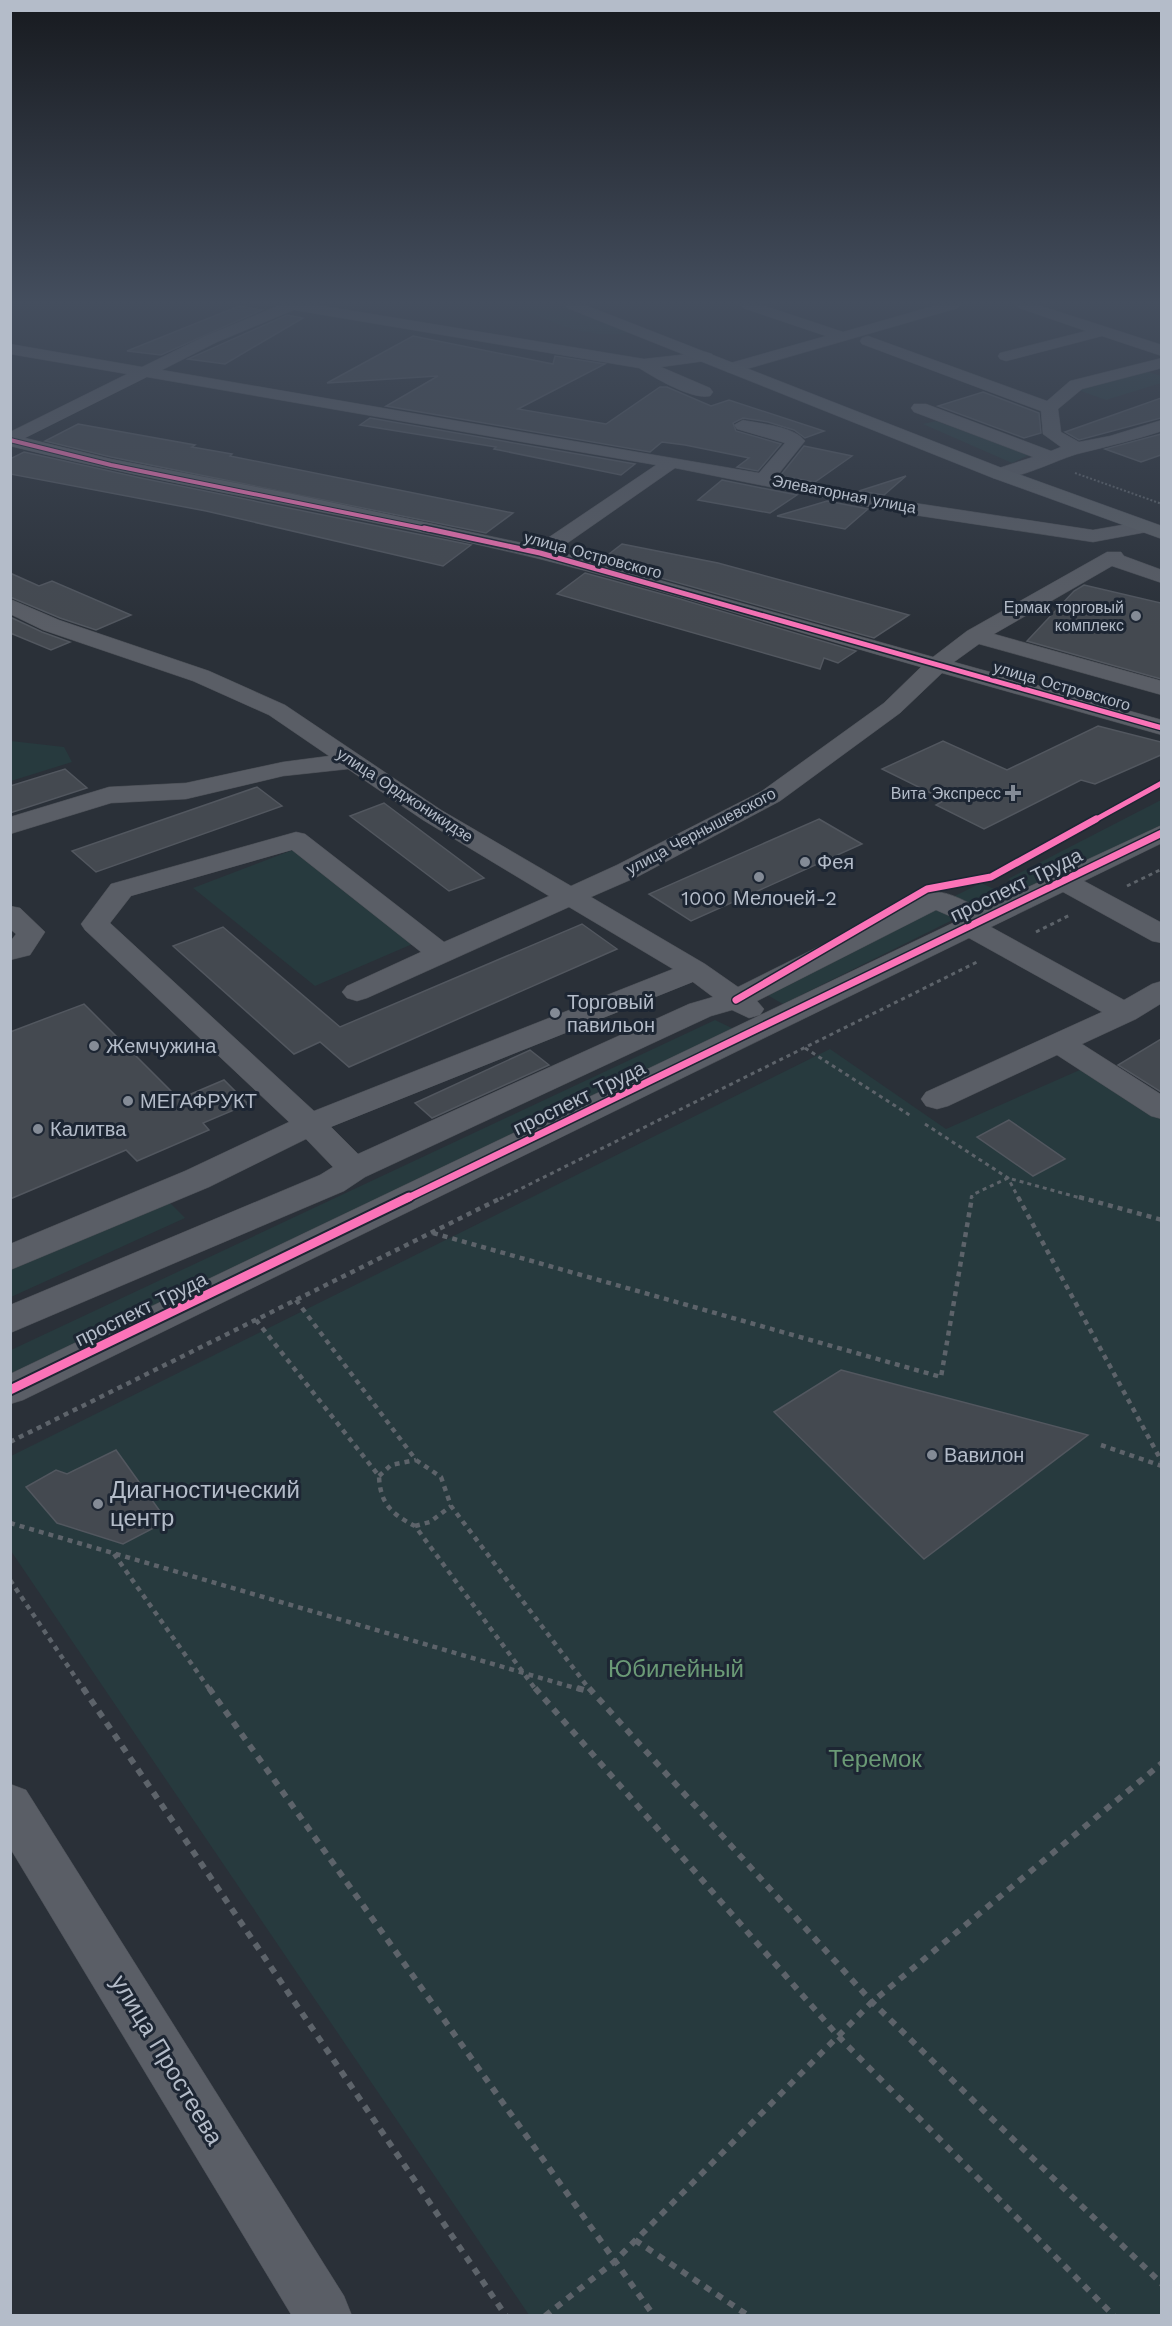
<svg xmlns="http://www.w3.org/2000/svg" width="1172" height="2326" font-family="'Work Sans',sans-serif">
	<rect width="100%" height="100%" fill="#2a3038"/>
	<g fill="#273a3e">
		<path d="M513,305H560L634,332C584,340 557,324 513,305Z"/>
		<path d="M1131,366L1161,376V383L1106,400L1064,385Z"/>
		<path d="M936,421L1029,455L1012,463L923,424Z"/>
		<path d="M11,741L64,747L72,762L11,781Z"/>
		<path d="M1161,800V825L1031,891L1008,879Z"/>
		<path d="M306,845L431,936L315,986L193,888Z"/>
		<path d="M981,883L1005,894L783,1004L762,992Z"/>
		<path d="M715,1020L736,1030L11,1374V1350Z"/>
		<path d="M830,1049L946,1129L1082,1069L1161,1096V2315H529L11,1551V1456Z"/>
		<path d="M166,1199L185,1218L11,1297L10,1266Z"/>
	</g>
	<g fill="#444950" stroke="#52575f" stroke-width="1.5">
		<path d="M239,306L262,310L161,355L127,351Z"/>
		<path d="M287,315L303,318L225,364L188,359Z"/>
		<path d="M413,336L553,364L555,356L605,364L518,409L606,424L660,387H667L711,406L729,400L824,431L805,438L794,430L768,422L743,418L733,423L736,431L781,444L758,471L737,467L749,458L685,445L662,442L650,452L386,406L438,376L327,383Z"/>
		<path d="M983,392L1039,413L1041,433L1024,438L938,406Z"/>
		<path d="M1161,398V418L1079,440L1065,432Z"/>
		<path d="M370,418L635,464L621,475L494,449L496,447L360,425Z"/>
		<path d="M78,424L195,445L192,447L232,454L230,456L513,513L486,533L111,457L45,441Z"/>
		<path d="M1161,434V455L1141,462L1105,449Z"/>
		<path d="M804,446L852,456L815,482L780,476Z"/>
		<path d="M24,452L141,478L471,545L443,566L206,511L10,474V459Z"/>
		<path d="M906,476L884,495L859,491Z"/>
		<path d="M722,480L797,495L770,513L698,500Z"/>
		<path d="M827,501L868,509L845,529L777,516Z"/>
		<path d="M622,544L718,563L909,615L874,638L600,561Z"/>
		<path d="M10,573L39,586L52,581L131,615L96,630L60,618L10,597Z"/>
		<path d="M585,573L680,599L856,651L838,663L824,658L820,669L557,594Z"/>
		<path d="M1084,585L1161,603V679L1027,641L1074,591Z"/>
		<path d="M10,617L42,632L70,642L51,650L10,633Z"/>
		<path d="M1098,726L1161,742V755L1095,784L1081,780L984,829L936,805L945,800L882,769L943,741L1007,770Z"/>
		<path d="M65,769L87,788L10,813V786Z"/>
		<path d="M257,787L282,806L96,872L72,851Z"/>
		<path d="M384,803L484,878L449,891L350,816Z"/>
		<path d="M819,819L862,844L691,921L649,894Z"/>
		<path d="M582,924L617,949L349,1067L320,1042L294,1054L173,946L223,927L340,1027Z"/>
		<path d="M84,1004L179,1099L224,1080L248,1104L203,1123L209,1130L137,1161L126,1150L10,1199V1032Z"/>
		<path d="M1161,1039V1092L1118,1065Z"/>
		<path d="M530,1050L549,1065L432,1118L415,1103Z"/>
		<path d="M1009,1120L1065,1159L1033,1176L977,1137Z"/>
		<path d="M841,1370L1088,1435L924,1559L774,1412Z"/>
		<path d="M116,1450L167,1521L123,1544L57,1523L26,1487L56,1470L67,1474Z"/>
	</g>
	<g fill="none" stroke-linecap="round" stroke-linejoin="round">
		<g stroke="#484c53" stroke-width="1">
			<g id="minor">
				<path d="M280,305H317L644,359L706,352L712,354L714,357L712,360L661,367L710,388L713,392L710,396C692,400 655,378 639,368L294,310L217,342L162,370L759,473L785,443L737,429L734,425L743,420C761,424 794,426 805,441L776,477L901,501L1093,530L1145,521L1152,523L1155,527L1152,531L1093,542L901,513L675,468L556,551L933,657L967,631L1107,552H1121L1124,556L1162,570V583L1112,566L994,634L1162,681V695L979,644L954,662L1162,720V735L942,673L900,713L780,801L637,877L591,897L705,964L738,987L926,893C945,888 964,901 981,909L1162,825V843L1084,881L1162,923V943L1152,941L1063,892L991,927L1124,1000L1152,984L1162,981V1003L1136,1019L1082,1044L1162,1095V1119L1151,1116L1057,1055L948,1106L937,1109L926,1106L921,1099L926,1092L1102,1012L969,938L23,1400L10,1404V1374L959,920L936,910L757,1001L764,1009L760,1015L749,1018L732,1010L711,1016L365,1177L344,1191L10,1333V1305L320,1175L333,1167L306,1139L209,1187L10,1270V1244L185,1171L289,1122L85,930L81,924L111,884L296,832L305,834L444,942L549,896L423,820L348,769L283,776L186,799L111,803L10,834V817L109,787L186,783L283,762L329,756L269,715L193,681L43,630L10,614V599L59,620L209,671L285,705L441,810L571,886L617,865L762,791L884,703L921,667C793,631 665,590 536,558C362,516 184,489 10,446V432L127,374L10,354V344L142,367L205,336ZM147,377L656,465L536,546L288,493L111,459L25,438ZM292,850L421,952L347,986L342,992L347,998L357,1001L367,998L569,907L673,969L314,1111L110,923L131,896ZM693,982L713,997L689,1004L358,1154L331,1127Z"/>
				<path d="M740,305H762L843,332L937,305H961L958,308L733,373L727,372L725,368L727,364L826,336L743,308Z"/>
				<path d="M1016,305H1038L1162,345V356L1102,336L1006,361L1000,359L998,356L1000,353L1086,331L1019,308Z"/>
				<path d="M868,336L1047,401L1070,381L1162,358V368L1082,389L1058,409L1061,432L1079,442L1110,436L1162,420V431C1135,440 1109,446 1081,453C1059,458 1014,483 993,478L991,474L993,470L1033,457L914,412L911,408L914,404H926L1051,451L1061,447L1043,434L1041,411L862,344L860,341L862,338Z"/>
				<path d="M10,906L20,908L45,932L30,955L10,960V942L16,934L10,929Z"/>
				<path d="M10,1784L26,1790L344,2296L352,2316H292L10,1848Z"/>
			</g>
		</g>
		<g stroke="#484c55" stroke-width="1">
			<path id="major" d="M564,305H585L1007,470L1162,526V539L993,478L567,308Z"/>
		</g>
		<g stroke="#5d636a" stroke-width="2" stroke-dasharray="2 2" stroke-linecap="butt">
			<path d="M1075,473L1162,504"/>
			<path d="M1093,821L1162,783"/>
		</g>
		<g stroke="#5d636a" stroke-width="3" stroke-dasharray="4 4" stroke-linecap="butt">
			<path d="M965,882L991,877L1096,819"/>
			<path d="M1127,886L1162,869"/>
			<path d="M1036,932L1070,915"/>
			<path d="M805,1048L911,1116"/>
			<path d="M925,1124L1008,1178L1019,1199"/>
			<path d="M500,1199L979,961"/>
			<path d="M971,1199L972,1195L1008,1178L1084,1199"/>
		</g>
		<g stroke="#5d636a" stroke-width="4.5" stroke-dasharray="5 5" stroke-linecap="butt">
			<path d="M1018,1197L1162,1462"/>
			<path d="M1079,1197L1162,1220"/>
			<path d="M433,1233L941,1377L972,1197"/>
			<path d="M296,1300L416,1460L441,1477L451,1506L590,1690"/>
			<path d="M256,1320L379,1476C380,1503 391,1514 415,1526L536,1690"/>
			<path d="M10,1442L503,1197"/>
			<path d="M1101,1445L1162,1466"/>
			<path d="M379,1476L391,1465L416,1460"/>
			<path d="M10,1523L582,1690"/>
			<path d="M415,1526L430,1522L451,1506"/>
			<path d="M114,1554L210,1690"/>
			<path d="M10,1580L84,1690"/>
		</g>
		<g stroke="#5d636a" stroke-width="6" stroke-dasharray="7 7" stroke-linecap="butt">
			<path d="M83,1688L506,2316"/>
			<path d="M209,1688L654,2316"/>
			<path d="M535,1688L838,2036L1114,2316"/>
			<path d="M577,1688L591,1692"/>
			<path d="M589,1688L872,2002L1162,2284"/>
			<path d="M635,2240L749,2316"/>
			<path d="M545,2316L614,2262L872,2002L1162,1763"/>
		</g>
		<use href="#minor" fill="#5a5e66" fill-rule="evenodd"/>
		<use href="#major" fill="#5c6168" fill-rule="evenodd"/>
		<g stroke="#1d2633" stroke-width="6">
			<path id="cycleway-far3" d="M10,440L111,465L431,530"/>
		</g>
		<g stroke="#1d2633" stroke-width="8">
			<g id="cycleway-far2">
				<path d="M424,528L540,553L1162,728"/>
				<path d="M1093,821L1162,783"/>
			</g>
		</g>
		<g stroke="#1d2633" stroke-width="10">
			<g id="cycleway-far1">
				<path d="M736,1000L927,889L991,877L1096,819"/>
				<path d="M406,1199L1162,833"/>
			</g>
		</g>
		<g stroke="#1d2633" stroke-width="13">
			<path id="cycleway" d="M10,1390L409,1197"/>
		</g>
		<use href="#cycleway-far3" stroke="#fb73b8" stroke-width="4"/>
		<use href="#cycleway-far2" stroke="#fb73b8" stroke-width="5"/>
		<use href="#cycleway-far1" stroke="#fb73b8" stroke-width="7"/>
		<use href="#cycleway" stroke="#fb73b8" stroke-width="9"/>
	</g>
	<linearGradient id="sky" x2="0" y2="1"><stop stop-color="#171a1f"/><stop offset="0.48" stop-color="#444e5e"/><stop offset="1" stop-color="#444e5e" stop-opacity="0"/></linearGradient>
	<rect width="1172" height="630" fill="url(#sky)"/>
	<g fill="#848b96" stroke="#1d2633" stroke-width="2">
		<circle cx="1136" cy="616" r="6"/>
		<path d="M1010 784h6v6h6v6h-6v6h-6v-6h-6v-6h6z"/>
		<circle cx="805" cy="862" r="6"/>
		<circle cx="759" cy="877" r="6"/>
		<circle cx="555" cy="1013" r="6"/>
		<circle cx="94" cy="1046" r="6"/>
		<circle cx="128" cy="1101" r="6"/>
		<circle cx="38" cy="1129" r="6"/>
		<circle cx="932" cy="1455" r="6"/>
		<circle cx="98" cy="1504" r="6"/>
	</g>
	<g text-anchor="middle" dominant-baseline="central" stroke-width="6" stroke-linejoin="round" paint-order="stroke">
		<g font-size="16" fill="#b4bcc9" stroke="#1d2633">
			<text transform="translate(844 494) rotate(11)">Элеваторная улица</text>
			<text transform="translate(593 555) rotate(15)">улица Островского</text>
			<text transform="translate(1062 686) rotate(16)">улица Островского</text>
			<text transform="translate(405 795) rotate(33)">улица Орджоникидзе</text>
			<text transform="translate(701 831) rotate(-28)">улица Чернышевского</text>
		</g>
		<g font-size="16" fill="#b4bcc9" stroke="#1d2633" text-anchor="end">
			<text x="1124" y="607">Ермак торговый<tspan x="1124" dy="18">комплекс</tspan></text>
			<text x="1001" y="793">Вита Экспресс</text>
		</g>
		<g font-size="20" fill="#b4bcc9" stroke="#1d2633" text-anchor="start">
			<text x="817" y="862">Фея</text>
			<text x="759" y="898" text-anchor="middle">1000 Мелочей-2</text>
			<text x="567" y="1002">Торговый<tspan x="567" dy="23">павильон</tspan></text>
			<text x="106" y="1046">Жемчужина</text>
			<text x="140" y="1101">МЕГАФРУКТ</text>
			<text x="50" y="1129">Калитва</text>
			<text x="944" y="1455">Вавилон</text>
		</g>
		<g font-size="20" fill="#b4bcc9" stroke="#1d2633">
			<text transform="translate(1016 885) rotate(-26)">проспект Труда</text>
			<text transform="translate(579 1098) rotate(-26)">проспект Труда</text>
			<text transform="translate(141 1309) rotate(-26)">проспект Труда</text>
		</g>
		<g font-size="24" fill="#b4bcc9" stroke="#1d2633" text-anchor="start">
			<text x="110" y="1490">Диагностический<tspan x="110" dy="28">центр</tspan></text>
		</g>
		<g font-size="24" fill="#6b9a76" stroke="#1d2633">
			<text x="676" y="1669">Юбилейный</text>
			<text x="875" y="1759">Теремок</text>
		</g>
		<g font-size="24" fill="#b4bcc9" stroke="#1d2633">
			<text transform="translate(167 2060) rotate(59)">улица Простеева</text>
		</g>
	</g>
	<rect width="1172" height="2326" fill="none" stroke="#b4bcc9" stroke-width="24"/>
</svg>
